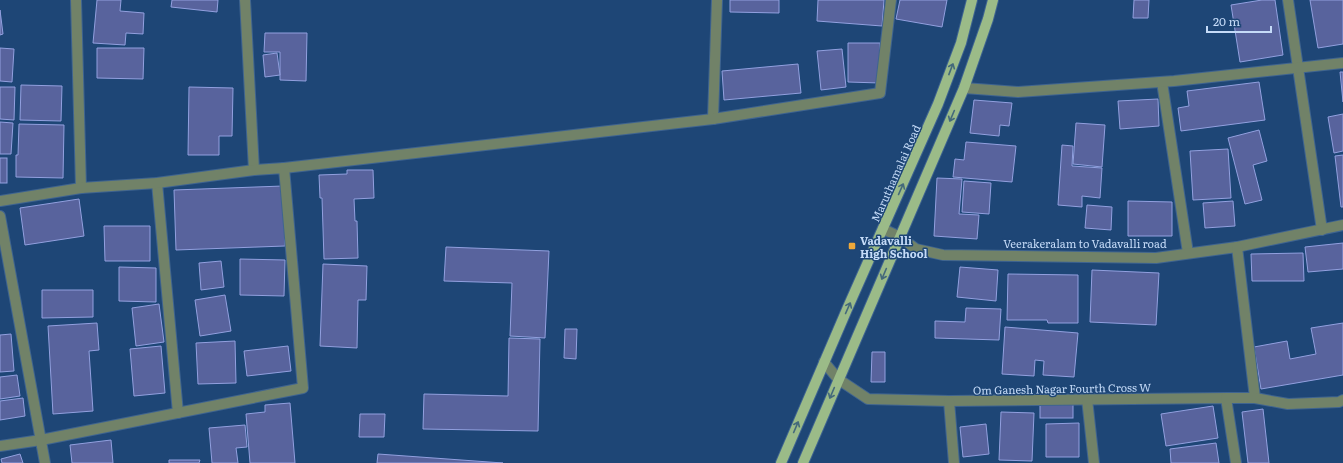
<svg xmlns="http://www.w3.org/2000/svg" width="1343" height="463" font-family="Literata,serif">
	<rect width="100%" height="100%" fill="#1e4676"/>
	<g fill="#58639d" stroke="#92a0df">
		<path d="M97,0H121L120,11L144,13L143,34L126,33L125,45L93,43Z"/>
		<path d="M172,0H218L217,12L171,7Z"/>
		<path d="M730,0H779V13L730,12Z"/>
		<path d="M818,0H884L882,26L817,21Z"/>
		<path d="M900,0H947L942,27L896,19Z"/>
		<path d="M1134,0H1149L1148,18H1133Z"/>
		<path d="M1262,0H1275L1283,55L1240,62L1231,5Z"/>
		<path d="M1310,0H1343V44L1318,48Z"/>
		<path d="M0,10L3,34L0,35Z"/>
		<path d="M265,33H307L306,81L280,80V52H264Z"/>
		<path d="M848,43H880V83L848,82Z"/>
		<path d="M0,48L14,49L12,82L0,81Z"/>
		<path d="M97,48H144L143,79L97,78Z"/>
		<path d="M842,49L846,87L821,90L817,51Z"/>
		<path d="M277,53L280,75L265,77L263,55Z"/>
		<path d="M798,64L801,93L724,100L722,71Z"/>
		<path d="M1340,72H1343V102Z"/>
		<path d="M1259,82L1265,120L1181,131L1178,108L1189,106L1187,91Z"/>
		<path d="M21,85L62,86L61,121L20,120Z"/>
		<path d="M0,87H15L14,120L0,119Z"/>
		<path d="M189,87L233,88L232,136H219V155H188Z"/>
		<path d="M1158,99L1159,126L1120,129L1118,101Z"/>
		<path d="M974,100L1012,103L1009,126L1000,125L999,136L970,133Z"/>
		<path d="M1343,114V151L1334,153L1328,117Z"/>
		<path d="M0,122L13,123L11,154H0Z"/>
		<path d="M1076,123L1105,125L1102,167L1073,164Z"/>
		<path d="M19,124L64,125L63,178L16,177V155H18Z"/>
		<path d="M1259,130L1267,161L1253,165L1262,200L1245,204L1228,138Z"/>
		<path d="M966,142L1016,146L1012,182L953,177L955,159L964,160Z"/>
		<path d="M1062,145L1073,146L1072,166L1102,168L1100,198L1082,196V207L1058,205Z"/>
		<path d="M1228,149L1231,198L1193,200L1190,151Z"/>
		<path d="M1343,155V207H1341L1335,156Z"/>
		<rect x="0" y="158" width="7" height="25"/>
		<path d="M347,170H373L374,198L354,199L355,221H357L358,258L324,259L322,198H320L319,175L347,174Z"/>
		<path d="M937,178L962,179L959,214L979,215L977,239L934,236Z"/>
		<path d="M964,181L991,183L989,214L962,212Z"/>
		<path d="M283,186L285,246L176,250L174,190Z"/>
		<path d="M79,199L84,236L25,245L20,208Z"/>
		<path d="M1128,201L1172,202V236H1128Z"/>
		<path d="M1233,201L1235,226L1205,228L1203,203Z"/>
		<path d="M1087,205L1112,207L1111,230L1085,228Z"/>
		<path d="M104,226H150V261H105Z"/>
		<path d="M1343,243V269L1308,272L1305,247Z"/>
		<path d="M446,247L549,251L545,338L510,336L512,283L444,281Z"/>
		<path d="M1303,253L1304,281H1252L1251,254Z"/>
		<path d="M240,259L285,260L284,296L240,295Z"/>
		<path d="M221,261L224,287L201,290L199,263Z"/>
		<path d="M323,264L367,266L366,300H358L357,348L320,346Z"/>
		<path d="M119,267L156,268V302L119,301Z"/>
		<path d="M960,267L998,270L996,301L957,297Z"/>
		<path d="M1092,270L1159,273L1156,325L1090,322Z"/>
		<path d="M1008,274L1078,275V323H1048L1047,320H1007Z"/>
		<path d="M42,290H93V317L42,318Z"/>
		<path d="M225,295L231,331L200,336L195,300Z"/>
		<path d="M159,304L164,342L136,346L132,308Z"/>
		<path d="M966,308L1001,309L999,340L935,338V321L965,322Z"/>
		<path d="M97,323L99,350L89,351L93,411L53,414L48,326Z"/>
		<path d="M1343,323V375L1261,389L1254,347L1287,341L1290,359L1316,354L1311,328Z"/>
		<path d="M1005,327L1078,333L1074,377L1043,375L1044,361L1035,360L1034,376L1002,374Z"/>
		<path d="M565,329H577L576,359L564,358Z"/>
		<path d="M11,334L14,371L0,372V335Z"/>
		<path d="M509,338L540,339L538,431L423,429L424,394L508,396Z"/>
		<path d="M235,341L236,383L198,384L196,343Z"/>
		<path d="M161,346L165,393L134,396L130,349Z"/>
		<path d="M288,346L291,371L247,376L244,351Z"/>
		<path d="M872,352H885V382H871Z"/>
		<path d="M17,375L20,396L0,399V377Z"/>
		<path d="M23,398L25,416L0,420V401Z"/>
		<path d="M290,403L295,463H250L246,414L265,412V405Z"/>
		<rect x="1040" y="404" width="33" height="14"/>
		<path d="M1213,406L1218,438L1166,446L1161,414Z"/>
		<path d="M1263,409L1269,463H1248L1242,412Z"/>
		<path d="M1001,412L1034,413L1032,461L999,460Z"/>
		<path d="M360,414H385L384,437H359Z"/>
		<path d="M1079,423V457H1046V424Z"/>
		<path d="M986,424L989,454L963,457L960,427Z"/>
		<path d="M245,425L247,447L236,448L238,463H212L209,428Z"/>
		<path d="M111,440L113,463H72L70,445Z"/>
		<path d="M1216,443L1219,463H1171L1170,449Z"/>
		<path d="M20,454L23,463H2L1,459Z"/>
		<path d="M378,454L503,463H377Z"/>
		<path d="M169,460H200L199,463H169Z"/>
	</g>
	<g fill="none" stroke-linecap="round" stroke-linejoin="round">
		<g stroke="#3f6490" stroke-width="12">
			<g id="minor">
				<path d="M76,0L81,188"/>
				<path d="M245,0L254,170"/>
				<path d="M1288,0L1322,230"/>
				<path d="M1162,82L1188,253"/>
				<path d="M964,88L1018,92L1174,81L1343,63"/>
				<path d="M713,119L717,0"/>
				<path d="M284,168L713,119L880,93L891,0"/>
				<path d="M157,183L178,413"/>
				<path d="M0,201L81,188L157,183L254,170L284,168L303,388L41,440L0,446"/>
				<path d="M0,216L45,463"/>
				<path d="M883,229L900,237L916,249L943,255L1156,258L1237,247L1343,225"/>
				<path d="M1237,247L1255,398"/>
				<path d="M824,362L838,379L868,399L949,401L1226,398L1236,463"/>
				<path d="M1226,398H1255L1288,404L1339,402L1343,400"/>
				<path d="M1087,399L1094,463"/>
				<path d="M949,401L954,463"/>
			</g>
		</g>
		<g stroke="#3f6490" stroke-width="12">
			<g id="major">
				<path d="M781,463L848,307L938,104L961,43L972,0"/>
				<path d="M803,463L964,88L988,19L993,0"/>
			</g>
		</g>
		<use href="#minor" stroke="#718268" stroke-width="10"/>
		<use href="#major" stroke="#9bbb88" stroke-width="10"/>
	</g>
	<defs><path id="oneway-shaft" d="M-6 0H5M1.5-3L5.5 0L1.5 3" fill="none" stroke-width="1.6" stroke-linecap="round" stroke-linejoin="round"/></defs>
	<g stroke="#44697b">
		<use href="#oneway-shaft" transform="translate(951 69) rotate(-69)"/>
		<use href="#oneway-shaft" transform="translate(952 116) rotate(113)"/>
		<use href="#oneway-shaft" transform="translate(901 189) rotate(-66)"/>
		<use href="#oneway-shaft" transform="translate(884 274) rotate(113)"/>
		<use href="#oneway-shaft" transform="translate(848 308) rotate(-66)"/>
		<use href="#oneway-shaft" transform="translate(832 393) rotate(113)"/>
		<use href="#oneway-shaft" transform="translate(796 427) rotate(-67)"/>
	</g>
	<rect fill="#eda83b" stroke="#1e4676" stroke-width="1.5" x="848" y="242" width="8" height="8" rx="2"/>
	<g text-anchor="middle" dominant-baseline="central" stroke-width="3" stroke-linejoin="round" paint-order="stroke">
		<g font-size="11" fill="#c5dbf8" stroke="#1e4676">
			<text transform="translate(895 173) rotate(-66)">Maruthamalai Road</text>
			<text x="1085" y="243">Veerakeralam to Vadavalli road</text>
			<text transform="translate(1062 388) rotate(-1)">Om Ganesh Nagar Fourth Cross W</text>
		</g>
		<g font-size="11" font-weight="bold" fill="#c5dbf8" stroke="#1e4676" text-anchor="start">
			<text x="860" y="240">Vadavalli<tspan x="860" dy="13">High School</tspan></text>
		</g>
	</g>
	<path d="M1207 26v6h64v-6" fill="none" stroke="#c5dbf8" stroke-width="2"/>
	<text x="1213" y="26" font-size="12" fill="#c5dbf8" stroke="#1e4676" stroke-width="3" paint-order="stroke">20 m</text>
</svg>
